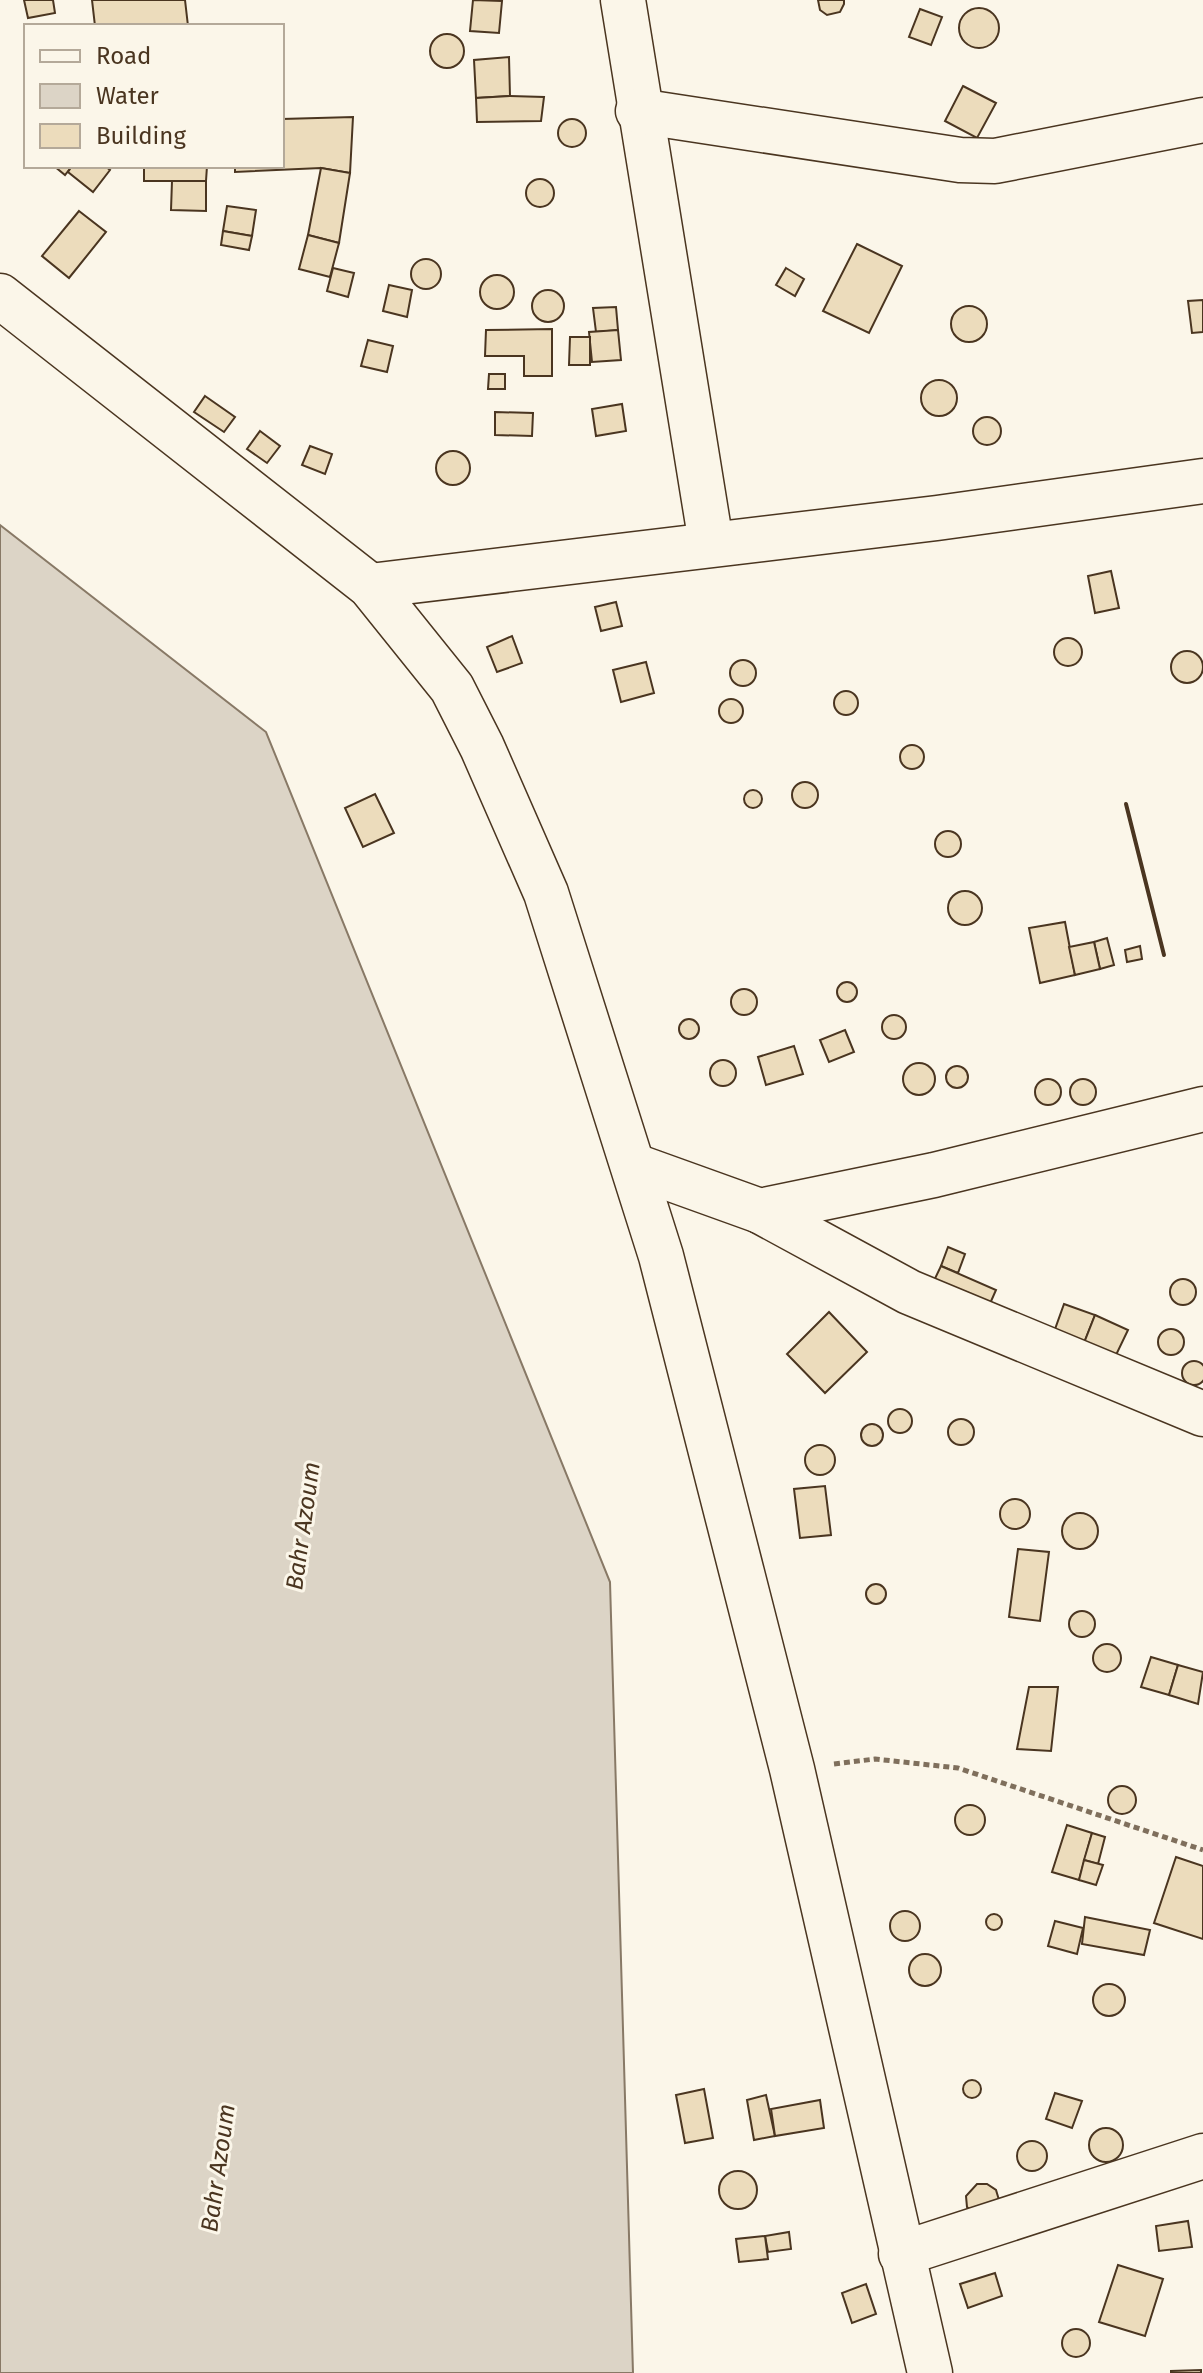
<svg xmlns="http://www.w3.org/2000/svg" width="1203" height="2373" font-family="'Fira Sans',sans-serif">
	<rect width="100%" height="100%" fill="#fbf6e9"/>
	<path fill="#dcd4c6" stroke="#887966" stroke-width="2" d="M0,525L266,732L610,1582L633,2373H0Z"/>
	<g fill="#ecdcbc" stroke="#4a3520" stroke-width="2">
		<path d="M24,0H53L55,13L28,18Z"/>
		<path d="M92,0H185L188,26H95Z"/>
		<path d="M473,0L502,1L499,33L470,31Z"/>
		<path d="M818,0H844V4L840,12L827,15L820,10Z"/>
		<circle cx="979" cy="28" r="20"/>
		<path d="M920,9L942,17L931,45L909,37Z"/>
		<circle cx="447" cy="51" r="17"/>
		<path d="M509,57L510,96L476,98L474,60Z"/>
		<path d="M963,86L996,103L977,138L945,121Z"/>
		<path d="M510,96L544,97L541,121L477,122L476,98Z"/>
		<path d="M353,117L350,173L321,168L235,172V166H282V119Z"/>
		<circle cx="572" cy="133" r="14"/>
		<path d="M54,166H72L65,175Z"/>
		<path d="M72,166H105L110,170L93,192L68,172Z"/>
		<path d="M144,166H207L206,181H144Z"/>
		<path d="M321,168L350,173L339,243L308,235Z"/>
		<circle cx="540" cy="193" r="14"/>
		<path d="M172,181H206V211L171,210Z"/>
		<path d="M227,206L256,210L252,236L223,231Z"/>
		<path d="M79,211L106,232L69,278L42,256Z"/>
		<path d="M223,231L252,236L249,250L221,245Z"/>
		<path d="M308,235L339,243L330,277L299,269Z"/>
		<path d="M857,244L902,266L869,333L823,311Z"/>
		<circle cx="426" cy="274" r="15"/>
		<path d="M333,268L354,273L348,297L327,291Z"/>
		<path d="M786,268L804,279L795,296L776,285Z"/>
		<circle cx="497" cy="292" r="17"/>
		<path d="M389,285L412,290L407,317L383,311Z"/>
		<circle cx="548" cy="306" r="16"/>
		<path d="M1203,300V332L1192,333L1188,301Z"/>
		<circle cx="969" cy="324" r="18"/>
		<path d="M616,307L618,330L596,332L593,308Z"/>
		<path d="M552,329V376H524V356H485L486,330Z"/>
		<path d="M618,330L621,360L592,362L589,332Z"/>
		<path d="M570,337H590V365H569Z"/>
		<path d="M368,340L393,346L387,372L361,366Z"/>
		<path d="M489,374H505V389H488Z"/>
		<circle cx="939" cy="398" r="18"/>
		<path d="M205,396L235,417L224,432L194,412Z"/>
		<path d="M622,404L626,431L596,436L592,409Z"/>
		<path d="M495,412L533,413L532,436L495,435Z"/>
		<circle cx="987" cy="431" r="14"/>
		<path d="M260,431L280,446L267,463L247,449Z"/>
		<path d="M310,446L332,454L325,474L302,465Z"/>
		<circle cx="453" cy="468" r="17"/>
		<path d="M1111,571L1119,608L1095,613L1088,576Z"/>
		<path d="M616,602L622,626L601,631L595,607Z"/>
		<path d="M512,636L522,663L497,672L487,647Z"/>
		<circle cx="1068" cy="652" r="14"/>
		<circle cx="1187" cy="667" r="16"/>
		<circle cx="743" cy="673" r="13"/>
		<path d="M646,662L654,693L621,702L613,670Z"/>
		<circle cx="846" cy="703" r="12"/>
		<circle cx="731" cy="711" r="12"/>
		<circle cx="912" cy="757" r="12"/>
		<circle cx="805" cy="795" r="13"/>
		<circle cx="753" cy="799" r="9"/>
		<path d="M375,794L394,833L363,847L345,808Z"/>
		<circle cx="948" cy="844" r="13"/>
		<circle cx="965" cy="908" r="17"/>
		<path d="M1065,922L1075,975L1040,983L1029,928Z"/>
		<path d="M1107,938L1114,965L1100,969L1094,942Z"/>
		<path d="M1094,942L1100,969L1075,975L1069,947Z"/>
		<path d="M1140,946L1142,959L1127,962L1125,950Z"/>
		<circle cx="847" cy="992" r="10"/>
		<circle cx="744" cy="1002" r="13"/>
		<circle cx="894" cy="1027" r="12"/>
		<circle cx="689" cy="1029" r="10"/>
		<path d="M845,1030L854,1052L829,1062L820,1040Z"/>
		<path d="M794,1046L803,1074L766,1085L758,1057Z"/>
		<circle cx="723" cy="1073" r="13"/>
		<circle cx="919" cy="1079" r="16"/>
		<circle cx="957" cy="1077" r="11"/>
		<circle cx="1048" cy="1092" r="13"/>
		<circle cx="1083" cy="1092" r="13"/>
		<path d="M948,1247L965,1254L958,1273L941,1266Z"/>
		<path d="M941,1266L996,1290L985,1315L929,1291Z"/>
		<circle cx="1183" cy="1292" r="13"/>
		<path d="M1064,1304L1095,1315L1084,1343L1054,1332Z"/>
		<path d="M829,1312L867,1352L825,1393L787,1354Z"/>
		<path d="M1095,1315L1128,1330L1116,1355L1084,1343Z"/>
		<circle cx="1171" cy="1342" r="13"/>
		<circle cx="1194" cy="1373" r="12"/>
		<circle cx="900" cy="1421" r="12"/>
		<circle cx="961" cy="1432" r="13"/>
		<circle cx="872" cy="1435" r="11"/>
		<circle cx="820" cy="1460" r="15"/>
		<path d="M825,1486L831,1535L800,1538L794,1489Z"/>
		<circle cx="1015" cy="1514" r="15"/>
		<circle cx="1080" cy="1531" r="18"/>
		<path d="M1018,1549L1049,1552L1040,1621L1009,1617Z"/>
		<circle cx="876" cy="1594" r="10"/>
		<circle cx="1082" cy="1624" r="13"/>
		<circle cx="1107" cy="1658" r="14"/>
		<path d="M1151,1657L1178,1665L1169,1695L1141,1687Z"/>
		<path d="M1178,1665L1203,1672L1198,1704L1169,1695Z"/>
		<path d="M1029,1687H1058L1051,1751L1017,1749Z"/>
		<circle cx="1122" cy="1800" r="14"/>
		<circle cx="970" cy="1820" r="15"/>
		<path d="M1067,1825L1092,1833L1079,1880L1052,1872Z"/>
		<path d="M1092,1833L1105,1837L1098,1864L1084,1860Z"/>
		<path d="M1176,1857L1203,1866V1939L1154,1923Z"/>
		<path d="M1084,1860L1103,1865L1096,1885L1079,1880Z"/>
		<circle cx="905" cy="1926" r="15"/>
		<circle cx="994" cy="1922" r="8"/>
		<path d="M1085,1917L1150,1930L1144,1955L1082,1944Z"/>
		<path d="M1055,1921L1083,1928L1077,1954L1048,1946Z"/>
		<circle cx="925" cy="1970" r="16"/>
		<circle cx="1109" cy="2000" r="16"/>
		<circle cx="972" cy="2089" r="9"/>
		<path d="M704,2089L713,2138L685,2143L676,2095Z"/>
		<path d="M1055,2093L1082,2101L1072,2128L1046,2119Z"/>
		<path d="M766,2095L775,2136L754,2140L747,2100Z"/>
		<path d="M820,2100L824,2128L775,2136L771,2109Z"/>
		<circle cx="1106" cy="2145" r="17"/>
		<circle cx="1032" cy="2156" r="15"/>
		<circle cx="738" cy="2190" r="19"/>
		<path d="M977,2184H987L996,2190L999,2200L975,2215L967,2207L966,2196Z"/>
		<path d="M1188,2221L1192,2247L1159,2251L1156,2226Z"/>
		<path d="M789,2232L791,2249L768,2252L765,2236Z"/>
		<path d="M765,2236L768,2259L739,2262L736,2239Z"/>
		<path d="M1118,2265L1163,2279L1145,2336L1099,2322Z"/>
		<path d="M995,2273L1002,2296L968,2308L960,2284Z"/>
		<path d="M866,2284L876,2314L852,2323L842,2293Z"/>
		<circle cx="1076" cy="2343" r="14"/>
		<path d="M1201,2370V2373H1171V2371Z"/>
	</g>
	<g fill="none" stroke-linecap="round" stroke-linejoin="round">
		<g stroke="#4a3520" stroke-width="47">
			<g id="minor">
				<path d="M623,0L711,543"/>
				<path d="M638,111L960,160L995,161L1203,120"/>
				<path d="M370,586L937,518L1203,481"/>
				<path d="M635,1166L760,1211L909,1292L1203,1414"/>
				<path d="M760,1211L934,1175L1203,1109"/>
				<path d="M901,2254L1203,2156"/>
			</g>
		</g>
		<g stroke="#4a3520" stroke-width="47">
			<path id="major" d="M0,296L370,586L452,688L482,747L546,893L661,1256L792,1769L930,2373"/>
		</g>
		<path stroke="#7f6f5c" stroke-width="5" stroke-dasharray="6 4" stroke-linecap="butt" d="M834,1764L875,1759L958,1768L1203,1850"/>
		<use href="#minor" stroke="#fbf6e9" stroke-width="44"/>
		<use href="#major" stroke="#fbf6e9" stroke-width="44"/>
		<path stroke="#4a3520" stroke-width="4" d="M1126,804L1164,955"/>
	</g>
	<g text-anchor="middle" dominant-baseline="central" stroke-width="6" stroke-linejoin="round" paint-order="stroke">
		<g font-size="24" font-style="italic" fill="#4a3520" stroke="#fbf6e9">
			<text transform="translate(303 1526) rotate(-82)">Bahr Azoum</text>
			<text transform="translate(218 2168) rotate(-82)">Bahr Azoum</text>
		</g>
	</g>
	<rect x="24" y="24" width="260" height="144" fill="#fbf6e9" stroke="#b4a999" stroke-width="2"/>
	<rect x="40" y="50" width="40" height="12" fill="#fbf6e9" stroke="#b4a999" stroke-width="2"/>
	<text x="96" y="64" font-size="24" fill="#4a3520">Road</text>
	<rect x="40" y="84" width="40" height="24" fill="#dcd4c6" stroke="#b4a999" stroke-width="2"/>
	<text x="96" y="104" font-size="24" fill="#4a3520">Water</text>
	<rect x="40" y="124" width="40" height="24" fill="#ecdcbc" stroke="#b4a999" stroke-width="2"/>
	<text x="96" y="144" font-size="24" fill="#4a3520">Building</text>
</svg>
